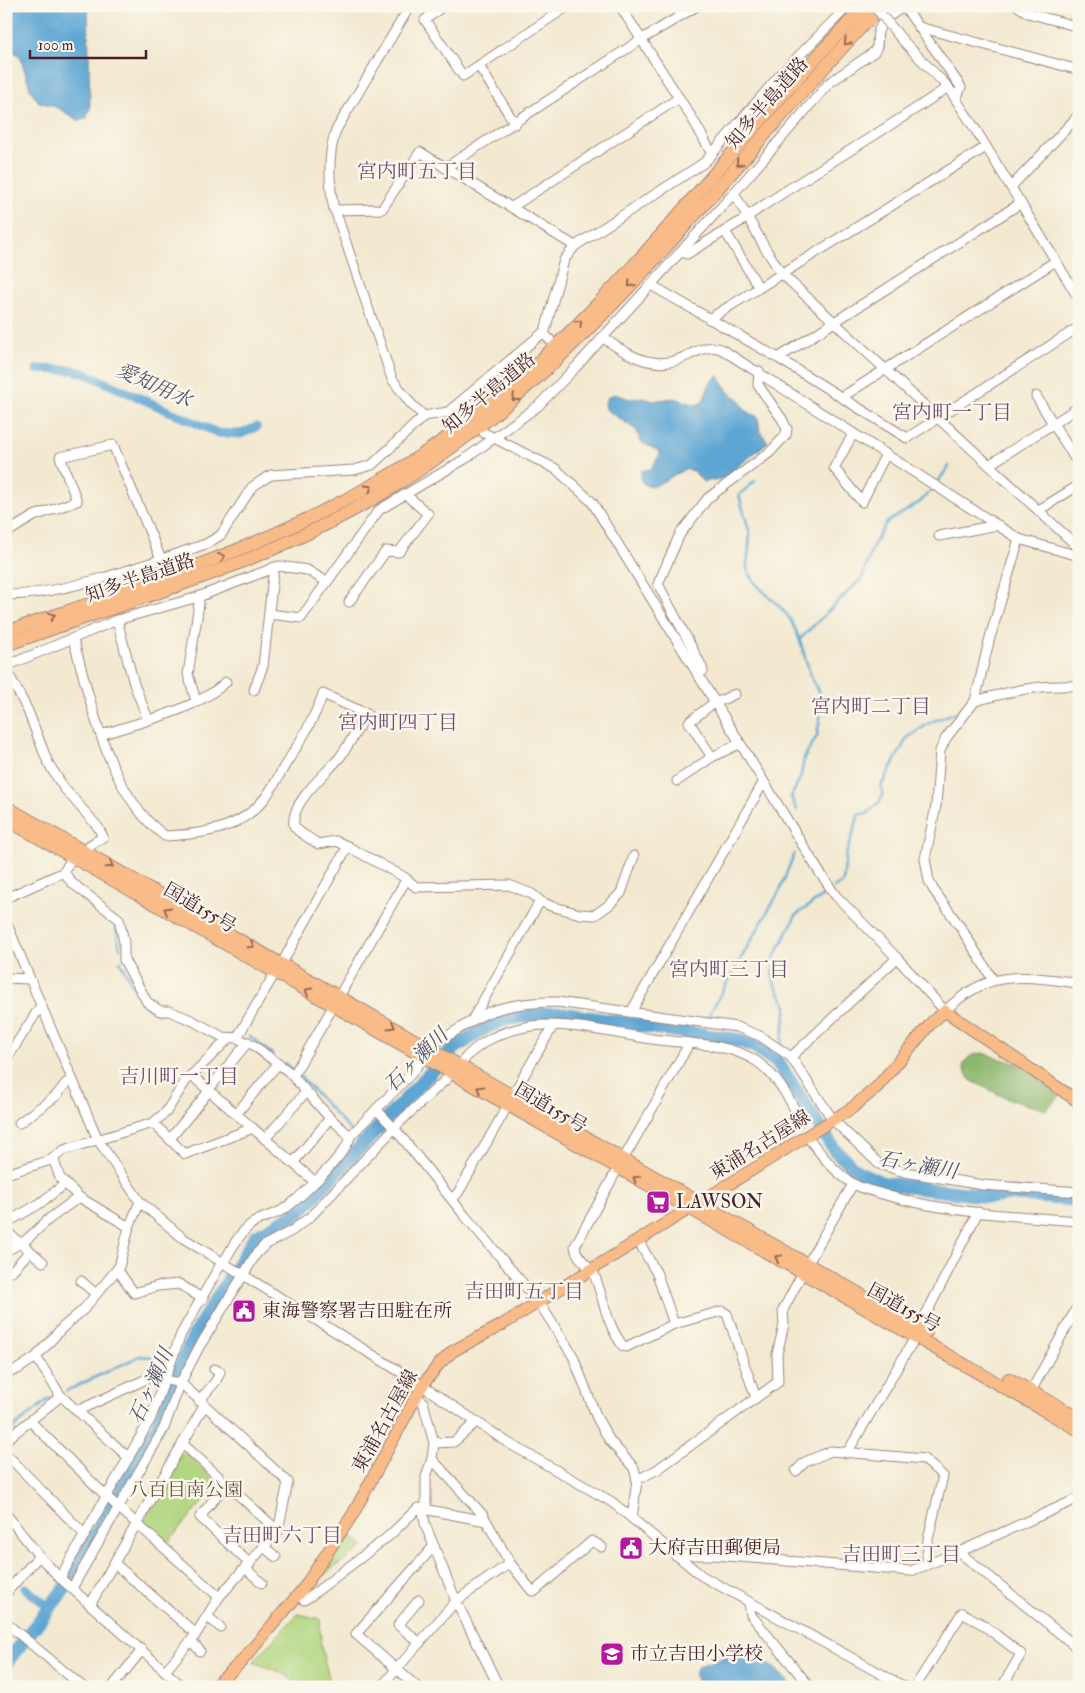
<svg xmlns="http://www.w3.org/2000/svg" width="1085" height="1693" font-family="'IM FELL Double Pica','Noto Serif JP',serif">
	<rect width="100%" height="100%" fill="#fbf7ec"/>
	<filter id="ink" filterUnits="userSpaceOnUse"><feTurbulence type="fractalNoise" baseFrequency=".02" numOctaves="2"/><feDisplacementMap in="SourceGraphic" scale="10" xChannelSelector="R" yChannelSelector="G"/><feConvolveMatrix kernelMatrix="1 2 1 2 8 2 1 2 1" color-interpolation-filters="sRGB"/></filter>
	<filter id="wash" filterUnits="userSpaceOnUse"><feTurbulence type="fractalNoise" baseFrequency=".0096" numOctaves="4" result="noise"/><feDisplacementMap in="SourceGraphic" scale="20" xChannelSelector="R" yChannelSelector="G"/><feGaussianBlur stdDeviation="1.12" result="paint"/><feColorMatrix in="noise" values="0 0 0 0 0 0 0 0 0 0 0 0 0 0 0 0 0 1.4 0 .05"/><feComposite in="paint" operator="in"/></filter>
	<g filter="url(#wash)">
		<rect width="100%" height="100%" fill="#f2e9d0"/>
		<g fill="#b1d680" stroke="#7e7a56">
			<path d="M185,1452L218,1484L167,1543L144,1524V1520L181,1454Z"/>
			<path d="M346,1532L364,1546L307,1587Z"/>
			<path d="M298,1614L320,1619L321,1646L331,1687H304L280,1672L253,1662Z"/>
		</g>
		<path fill="#8cb76e" stroke="#6b6b4c" d="M983,1053L1023,1066L1055,1084L1060,1096L1046,1110L1008,1099L970,1080L963,1067C967,1056 971,1055 983,1053Z"/>
		<g fill="#5da5d3" stroke="#54627f">
			<path d="M6,6H96L88,11L90,109L86,119L78,120L56,107L39,102L31,91L20,56L6,47Z"/>
			<path d="M718,375L729,393L738,398L745,410L758,417L760,431L768,442L724,478L703,482L694,471L685,469L655,486L645,485L641,481V471L651,469L660,454L659,451L641,442L636,430L606,409L605,403L608,397L614,394L630,399L643,398L653,401L674,398L696,405L703,402L710,383Z"/>
			<path d="M741,1651C764,1653 777,1671 793,1687H699L695,1674L698,1666Z"/>
		</g>
		<g fill="none" stroke-linecap="round" stroke-linejoin="round">
			<g stroke="#5da5d3" stroke-width="2.5">
				<path d="M755,481L739,495L750,534L747,568C754,590 780,601 791,621C806,645 805,676 823,698L817,736L804,758L801,776L791,797L797,810"/>
				<path d="M937,483L949,466"/>
				<path d="M800,639L862,578L874,544L886,523L920,502L933,488"/>
				<path d="M834,888L843,882L846,855L859,814H867C877,804 886,800 881,786L907,738L931,722L959,711"/>
				<path d="M114,919L120,948"/>
				<path d="M120,961L142,1003L158,1014"/>
				<path d="M706,1020L780,890L794,854"/>
				<path d="M202,1031L217,1040"/>
				<path d="M702,1034L704,1025"/>
				<path d="M249,1036L272,1054"/>
				<path d="M284,1063L294,1070"/>
				<path d="M778,1063L787,1006L775,985L772,974L774,958L796,915L830,891"/>
				<path d="M298,1074L362,1143"/>
				<path d="M176,1361L183,1362"/>
				<path d="M66,1391L140,1356L162,1358"/>
				<path d="M7,1433L50,1398"/>
			</g>
			<g stroke="#5da5d3" stroke-width="9">
				<path d="M37,369L73,370L84,373L218,433L241,434L256,427"/>
				<path d="M25,1588L50,1608"/>
			</g>
			<path stroke="#5da5d3" stroke-width="14" d="M6,1663L65,1588L158,1425L175,1378L197,1330L256,1236L299,1212L453,1049L488,1026L505,1019L537,1014H564L737,1040L756,1047L778,1063L834,1149L856,1171L882,1183L993,1197L1012,1194L1079,1200"/>
		</g>
	</g>
	<g filter="url(#ink)">
		<g fill="none" stroke-linecap="round" stroke-linejoin="round">
			<g stroke="#9e847e" stroke-width="11">
				<g id="minor">
					<path d="M410,6L336,130C327,156 329,184 334,210L382,209L420,152L575,246"/>
					<path d="M443,6L425,20L463,76L568,6"/>
					<path d="M620,6L695,123L712,154"/>
					<path d="M1018,6L1028,13L1079,27"/>
					<path d="M919,27L1079,70"/>
					<path d="M479,66L515,124"/>
					<path d="M940,79L948,87L979,135L1079,299"/>
					<path d="M445,168L642,39L697,6"/>
					<path d="M1011,187L1079,115"/>
					<path d="M734,193L765,248L782,274L1079,548"/>
					<path d="M512,207L679,98"/>
					<path d="M335,210L392,379L411,404L424,416"/>
					<path d="M748,216C814,171 883,132 948,87"/>
					<path d="M725,231L759,288"/>
					<path d="M681,252L687,254L748,217"/>
					<path d="M651,285L778,358L907,438L1079,327"/>
					<path d="M709,319L986,147"/>
					<path d="M543,333L550,340"/>
					<path d="M602,337C622,351 644,366 669,362C686,360 704,342 721,349L1019,539L1079,556"/>
					<path d="M778,358L1021,203"/>
					<path d="M1036,396L1079,465"/>
					<path d="M842,397L1056,261"/>
					<path d="M448,412L456,419"/>
					<path d="M484,433L556,469L592,502L818,870L836,896L897,958L945,1011C989,968 1022,976 1079,983"/>
					<path d="M853,434L834,468L862,502L886,454"/>
					<path d="M989,465L1079,407"/>
					<path d="M1039,510L1079,485"/>
					<path d="M6,519L11,530"/>
					<path d="M6,533L34,516L77,501L60,457L113,445L161,559"/>
					<path d="M939,536L998,525"/>
					<path d="M6,595C66,595 149,563 206,544L221,535L252,487L261,481L271,475L354,470L372,465L424,416L448,412L545,331L564,260L575,246L705,162L779,76L848,6"/>
					<path d="M349,602L386,551L399,552L428,514L405,494"/>
					<path d="M269,614L301,618L379,510L465,459L538,406L576,367L734,193L829,83L874,52C880,45 876,40 878,32C881,20 895,12 904,6L961,87L956,100"/>
					<path d="M117,620L134,684L148,719"/>
					<path d="M73,639C92,703 108,795 165,836C203,834 240,830 265,798C273,788 279,776 285,765C300,743 314,719 323,694L367,714C358,728 350,743 340,757C328,772 290,802 294,825C296,832 312,839 318,844L336,841L345,845L404,877L416,887L509,885L532,894L540,901L551,906L580,914L595,915L609,905L621,893L634,856"/>
					<path d="M6,666L117,620L198,597L279,566L307,570L327,582"/>
					<path d="M6,669L28,711L48,763L64,788L98,827L103,837L90,845L87,852"/>
					<path d="M698,675L703,671L701,665L658,584L680,534L708,498L769,453L786,435L787,429L782,419L758,385L759,371"/>
					<path d="M254,690L263,666L274,567"/>
					<path d="M196,701L188,674L199,604L198,597"/>
					<path d="M975,701C1011,691 1040,684 1079,686"/>
					<path d="M101,735C141,721 195,711 226,682"/>
					<path d="M712,757L689,722L711,705L735,694"/>
					<path d="M677,781L712,757L739,744"/>
					<path d="M64,872L72,883L119,919L124,942V960L147,1002L160,1011H169L191,1020L223,1037L237,1038L253,1045L288,1071L330,1118L350,1136"/>
					<path d="M6,898L64,872L73,856"/>
					<path d="M6,922L98,1140L140,1202L183,1238L415,1381L510,1444L612,1502L702,1576L905,1687"/>
					<path d="M282,963L348,846"/>
					<path d="M6,978L29,979"/>
					<path d="M993,980L961,928L933,889L929,881L925,859L936,806L940,751L946,738L975,701L989,641L1019,539"/>
					<path d="M631,1012L763,783"/>
					<path d="M471,1022L540,901"/>
					<path d="M237,1038L275,973"/>
					<path d="M432,1049L435,1043C453,1034 469,1021 487,1013C509,1004 533,1002 557,1002L737,1027L760,1036L791,1057L833,1120L879,1164L905,1172L983,1185L1079,1192"/>
					<path d="M791,1057L897,958"/>
					<path d="M6,1060L40,1007"/>
					<path d="M460,1065C476,1042 504,1030 531,1026C568,1021 616,1034 652,1039C686,1044 727,1042 756,1061C777,1075 790,1100 801,1121"/>
					<path d="M191,1075L314,1181"/>
					<path d="M293,1076L406,880"/>
					<path d="M208,1090L248,1042"/>
					<path d="M512,1096L553,1026"/>
					<path d="M376,1109L395,1129L465,1216L538,1301L573,1356L597,1418L610,1441L634,1468L637,1480L632,1518"/>
					<path d="M236,1114L277,1065"/>
					<path d="M19,1123L56,1096L66,1083L72,1081"/>
					<path d="M153,1123L185,1154L253,1128"/>
					<path d="M807,1136C820,1153 834,1172 852,1183C863,1190 877,1192 889,1196C950,1213 1015,1216 1079,1221"/>
					<path d="M170,1139L209,1091"/>
					<path d="M265,1139L306,1092"/>
					<path d="M53,1158L60,1178L79,1197L129,1227"/>
					<path d="M624,1158L689,1044"/>
					<path d="M293,1163L330,1118"/>
					<path d="M618,1168L575,1246C576,1259 589,1264 594,1274C604,1299 606,1324 623,1346L626,1347L674,1324L722,1311L727,1314L756,1398"/>
					<path d="M6,1174L51,1160L64,1150L153,1123L166,1112L185,1082L228,1039"/>
					<path d="M452,1199L458,1193L508,1105"/>
					<path d="M6,1223L39,1204L61,1187"/>
					<path d="M6,1231L20,1243"/>
					<path d="M638,1240L657,1274L674,1324"/>
					<path d="M21,1243L43,1262"/>
					<path d="M6,1251L26,1240L49,1219L79,1197"/>
					<path d="M223,1263C231,1250 238,1235 250,1225C260,1217 274,1216 284,1209C298,1200 350,1151 350,1136L411,1074L424,1057"/>
					<path d="M808,1263L853,1184"/>
					<path d="M117,1269L134,1293L158,1286L179,1284L203,1299"/>
					<path d="M11,1272L30,1251"/>
					<path d="M81,1281L96,1294"/>
					<path d="M919,1328L978,1212"/>
					<path d="M36,1357L61,1396"/>
					<path d="M6,1373L18,1369L36,1357L62,1328L83,1310L119,1267L129,1227L140,1202"/>
					<path d="M1031,1391L1079,1304"/>
					<path d="M416,1396L423,1402L434,1443L432,1459L483,1515L510,1563L532,1591H535L592,1541L602,1547"/>
					<path d="M199,1401L216,1381L220,1372L214,1369"/>
					<path d="M77,1411L153,1376L182,1384L288,1482L278,1531L219,1597L194,1637L165,1671"/>
					<path d="M30,1421L107,1497L219,1597"/>
					<path d="M6,1440L61,1396L129,1458"/>
					<path d="M434,1443L454,1442L476,1422"/>
					<path d="M183,1444L278,1531"/>
					<path d="M847,1453L916,1336"/>
					<path d="M6,1454L85,1535"/>
					<path d="M796,1471L805,1462L831,1451L924,1459L943,1476L928,1539L927,1565"/>
					<path d="M637,1480L658,1469L778,1382L777,1354L784,1325L783,1310L803,1272"/>
					<path d="M226,1484L200,1517L250,1564"/>
					<path d="M423,1509L425,1524L456,1601L499,1687"/>
					<path d="M426,1509V1477L432,1459"/>
					<path d="M6,1514L39,1556"/>
					<path d="M264,1547L276,1557"/>
					<path d="M959,1552L1079,1649"/>
					<path d="M675,1555H714L911,1571L959,1552L1079,1498"/>
					<path d="M115,1564L195,1633"/>
					<path d="M245,1568L262,1583"/>
					<path d="M60,1578L151,1418L181,1334L222,1262"/>
					<path d="M72,1588L164,1428L180,1384L198,1349L256,1254L265,1245L293,1230L311,1216L403,1119L452,1074"/>
					<path d="M6,1593L39,1556L60,1578L183,1687"/>
					<path d="M298,1595L304,1600L312,1595L389,1536L418,1508L486,1521"/>
					<path d="M419,1600L398,1625L420,1643"/>
					<path d="M749,1603L751,1615L810,1687"/>
					<path d="M90,1605L204,1406"/>
					<path d="M207,1616L220,1627"/>
					<path d="M6,1623L83,1687"/>
					<path d="M191,1641L200,1651"/>
					<path d="M112,1687L142,1650"/>
					<path d="M381,1687L456,1601L510,1563"/>
					<path d="M417,1687L356,1634L434,1546"/>
					<path d="M915,1687L962,1613L982,1624L1021,1654L1002,1687"/>
				</g>
			</g>
			<g stroke="#9e847e" stroke-width="13">
				<path id="major" d="M214,1687L241,1662L303,1589L353,1514L422,1386L439,1364L453,1351L500,1326L852,1108L877,1087L932,1022L945,1011L1079,1102"/>
			</g>
			<g stroke="#9e847e" stroke-width="14">
				<g id="highway">
					<path d="M6,632C156,581 303,537 435,446C605,328 721,152 865,6"/>
					<path d="M6,645C123,602 244,570 353,510C572,392 712,182 881,6"/>
					<path d="M6,807L926,1332"/>
					<path d="M6,819L1079,1430"/>
					<path d="M1009,1379L1079,1418"/>
				</g>
			</g>
			<use href="#minor" stroke="#fff" stroke-width="9"/>
			<use href="#major" stroke="#f9bc89" stroke-width="11"/>
			<use href="#highway" stroke="#f9bc89" stroke-width="12"/>
			<g stroke="#9e847e" stroke-width="11" stroke-linecap="butt">
				<path id="minor-bridge" d="M874,6L905,43L940,79"/>
			</g>
			<use href="#minor-bridge" stroke="#fff" stroke-width="9"/>
		</g>
		<defs><path id="oneway-chevron" d="M-2-3.5L2.5 0L-2 3.5" fill="none" stroke-width="1.6" stroke-linecap="round" stroke-linejoin="round" transform="scale(1.25)"/></defs>
		<g stroke="#965">
			<use href="#oneway-chevron" transform="translate(847 42) rotate(133)"/>
			<use href="#oneway-chevron" transform="translate(739 163) rotate(131)"/>
			<use href="#oneway-chevron" transform="translate(631 284) rotate(133)"/>
			<use href="#oneway-chevron" transform="translate(579 323) rotate(-44)"/>
			<use href="#oneway-chevron" transform="translate(515 398) rotate(139)"/>
			<use href="#oneway-chevron" transform="translate(369 488) rotate(-31)"/>
			<use href="#oneway-chevron" transform="translate(222 557) rotate(-21)"/>
			<use href="#oneway-chevron" transform="translate(52 616) rotate(-19)"/>
			<use href="#oneway-chevron" transform="translate(110 865) rotate(30)"/>
			<use href="#oneway-chevron" transform="translate(167 910) rotate(-150)"/>
			<use href="#oneway-chevron" transform="translate(251 945) rotate(30)"/>
			<use href="#oneway-chevron" transform="translate(308 991) rotate(-150)"/>
			<use href="#oneway-chevron" transform="translate(392 1026) rotate(30)"/>
			<use href="#oneway-chevron" transform="translate(480 1089) rotate(-150)"/>
			<use href="#oneway-chevron" transform="translate(636 1179) rotate(-150)"/>
			<use href="#oneway-chevron" transform="translate(778 1258) rotate(-151)"/>
		</g>
	</g>
	<defs>
		<g id="supermarket-square" transform="scale(1.25)"><rect x="-9" y="-9" width="18" height="18" rx="4" fill="#b5179e" stroke="#fbf7ec"/><path d="M-6-5.5h2.5l.6 2H6L4.5 2H-2.5L-4.4-4H-6ZM-1.5 3.2a1.3 1.3 0 1 0 .1 0ZM3 3.2a1.3 1.3 0 1 0 .1 0Z" fill="#fff"/></g>
		<g id="civic-square" transform="scale(1.25)"><rect x="-9" y="-9" width="18" height="18" rx="4" fill="#b5179e" stroke="#fbf7ec"/><path d="M-.6-6.5H3V-4.5H.6V-3L4-1V1h2V6H-6V1h2V-1L-.6-3ZM-1.2 2.5V6h2.4V2.5Z" fill="#fff"/></g>
		<g id="school-square" transform="scale(1.25)"><rect x="-9" y="-9" width="18" height="18" rx="4" fill="#b5179e" stroke="#fbf7ec"/><path d="M0-5L7-2L0 1L-7-2ZM-4 1L0 2.5L4 1V4Q0 6-4 4Z" fill="#fff"/></g>
	</defs>
	<g fill-rule="evenodd">
		<use href="#supermarket-square" x="658" y="1202"/>
		<use href="#civic-square" x="244" y="1311"/>
		<use href="#civic-square" x="631" y="1548"/>
		<use href="#school-square" x="612" y="1654"/>
	</g>
	<g text-anchor="middle" dominant-baseline="central" stroke-width="5" stroke-linejoin="round" paint-order="stroke">
		<g font-size="19" fill="#4a1f2b" stroke="#fbf7ec">
			<text transform="translate(767 103) rotate(-49)">知多半島道路</text>
			<text transform="translate(489 393) rotate(-40)">知多半島道路</text>
			<text transform="translate(140 578) rotate(-19)">知多半島道路</text>
			<text transform="translate(200 908) rotate(30)">国道155号</text>
			<text transform="translate(551 1108) rotate(30)">国道155号</text>
			<text transform="translate(760 1145) rotate(-32)">東浦名古屋線</text>
			<text transform="translate(904 1308) rotate(29)">国道155号</text>
			<text transform="translate(385 1421) rotate(-61)">東浦名古屋線</text>
		</g>
		<g font-size="19" fill="#4a1f2b" stroke="#fbf7ec" text-anchor="start">
			<text x="676" y="1202">LAWSON</text>
			<text x="262" y="1311">東海警察署吉田駐在所</text>
			<text x="648" y="1548">大府吉田郵便局</text>
			<text x="630" y="1654">市立吉田小学校</text>
		</g>
		<g font-size="19" fill="#695644" stroke="#fbf7ec">
			<text x="186" y="1490">八百目南公園</text>
		</g>
		<g font-size="20" fill="#6d4e6e" stroke="#fbf7ec">
			<text x="417" y="171">宮内町五丁目</text>
			<text x="952" y="412">宮内町一丁目</text>
			<text x="871" y="706">宮内町二丁目</text>
			<text x="398" y="722">宮内町四丁目</text>
			<text x="729" y="969">宮内町三丁目</text>
			<text x="179" y="1076">吉川町一丁目</text>
			<text x="524" y="1291">吉田町五丁目</text>
			<text x="282" y="1535">吉田町六丁目</text>
			<text x="901" y="1554">吉田町三丁目</text>
		</g>
		<g font-size="20" font-style="italic" fill="#52556e" stroke="#fbf7ec">
			<text transform="translate(154 385) rotate(24)">愛知用水</text>
			<text transform="translate(416 1060) rotate(-45)">石ヶ瀬川</text>
			<text transform="translate(918 1165) rotate(10)">石ヶ瀬川</text>
			<text transform="translate(151 1386) rotate(-66)">石ヶ瀬川</text>
		</g>
	</g>
	<rect width="1085" height="1693" fill="none" stroke="#fbf7ec" stroke-width="25"/>
	<path d="M30 50v8h116v-8" fill="none" stroke="#4a1f2b" stroke-width="2.5"/>
	<text x="38" y="50" font-size="15" fill="#4a1f2b" stroke="#fbf7ec" stroke-width="4" paint-order="stroke">100 m</text>
</svg>
